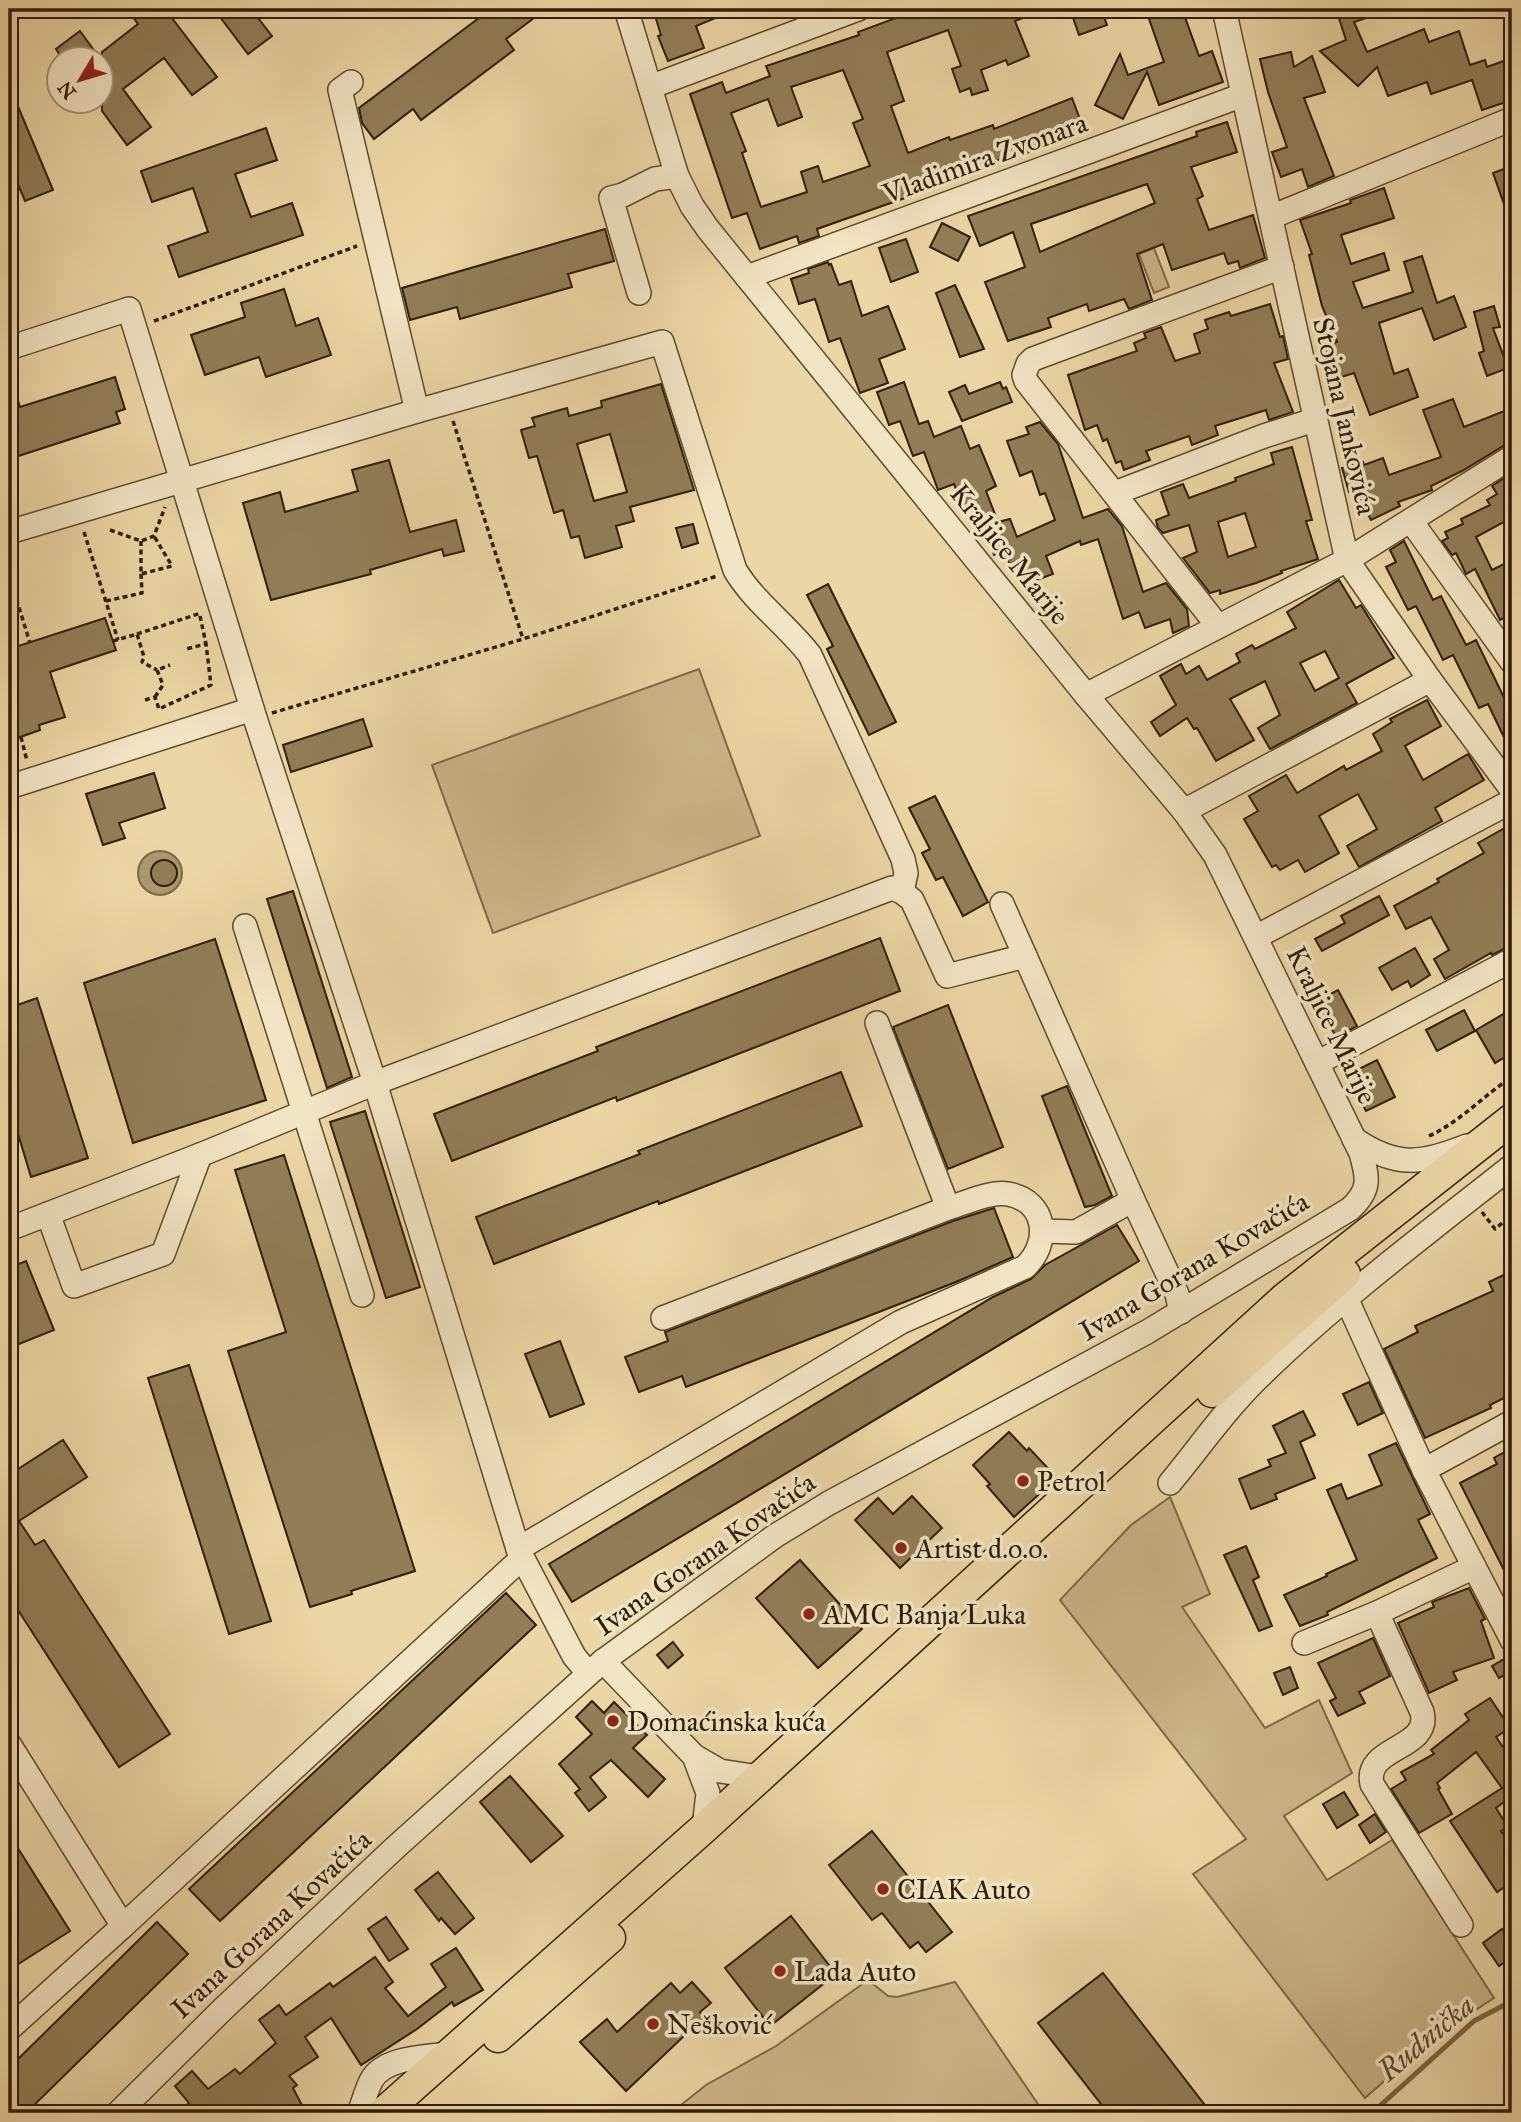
<svg xmlns="http://www.w3.org/2000/svg" width="1521" height="2122" font-family="'IM FELL Great Primer',serif">
	<rect width="100%" height="100%" fill="#ebd7a5"/>
	<filter id="stains"><feTurbulence type="fractalNoise" baseFrequency=".00286" numOctaves="4"/><feColorMatrix values="0 0 0 0 .2 0 0 0 0 .09 0 0 0 0 .02 0 0 0 .5 -.17"/></filter>
	<radialGradient id="worn" r=".72"><stop offset=".6" stop-color="#630" stop-opacity="0"/><stop offset="1" stop-color="#630" stop-opacity=".3"/></radialGradient>
	<g fill="#cbb789" stroke="#7e6a46" stroke-width="2">
		<path d="M1154,248L1169,287L1154,293L1139,254Z"/>
		<path d="M699,669L760,836L493,933L432,765Z"/>
		<path d="M1170,1497L1210,1594L1182,1607L1265,1728L1319,1700L1352,1773L1284,1816L1327,1880L1392,1840L1494,1998L1437,2035L1365,2098L1193,1874L1246,1839L1060,1600L1131,1525Z"/>
		<path d="M868,1980L888,1996L897,1997L955,1982L1044,2113H671L706,2085L776,2046Z"/>
	</g>
	<circle fill="#ab986e" stroke="#7a6743" stroke-width="2" cx="160" cy="873" r="22"/>
	<g fill="none" stroke-linecap="round" stroke-linejoin="round">
		<path stroke="#7a6743" stroke-width="5" d="M1372,2113L1474,2021L1512,2001"/>
	</g>
	<g fill="#917e57" stroke="#301d03" stroke-width="2" fill-rule="evenodd">
		<path d="M127,9H165L217,77L192,95L164,58L123,89L151,127L127,145L102,111V52L138,24Z"/>
		<path d="M214,9H251L272,36L248,54Z"/>
		<path d="M491,9H546L506,39L514,50L421,120L413,109L374,139L362,123L359,108Z"/>
		<path d="M653,9H737L696,26L704,48L668,61L658,36L661,35Z"/>
		<path d="M920,9L1043,10L1015,21L1029,56L1008,65L1006,60L981,70L988,90L972,95L970,88L960,92L952,69L961,66L948,30L887,52L904,101L891,106L908,153L949,137L950,140L993,125L994,129L1072,98L1084,130L1021,155L1020,152L963,173L964,176L922,192L817,229L819,236L799,243L797,236L760,249L747,213L732,218L690,94L722,82L726,93L770,76L766,66L859,35L858,32ZM843,70L863,119L853,123L870,166L823,182L818,166L801,172L807,192L761,207L742,153L746,151L731,113L768,99L778,126L802,117L791,87Z"/>
		<path d="M1070,9H1101L1107,25L1079,35Z"/>
		<path d="M1169,9H1182L1199,56L1212,51L1223,82L1159,105L1147,72L1123,119L1095,105L1120,54L1128,75L1164,62L1148,16Z"/>
		<path d="M1336,9H1384V12L1354,22L1367,52L1424,29L1429,42L1459,31L1470,65L1485,60L1487,67L1512,58V100L1482,110L1472,80L1431,94L1427,82L1388,96L1377,67L1358,86L1320,51L1346,40Z"/>
		<path d="M80,31L101,60H63L56,49Z"/>
		<path d="M1291,52L1294,67L1312,56L1325,92L1304,98L1334,176L1308,187L1302,169L1281,177L1272,152L1287,147L1268,92L1260,59Z"/>
		<path d="M9,85L53,190L25,201L9,163Z"/>
		<path d="M1227,122L1237,152L1191,167L1203,196L1197,199L1209,230L1253,215L1265,258L1240,268L1238,261L1228,264L1224,253L1172,270L1163,244L1137,254L1152,300L1129,309L1124,299L1089,311L1087,304L1048,318L1051,327L1008,341L985,282L1025,267L1013,232L980,246L968,216L1197,136L1196,132ZM1147,184L1155,203L1040,252L1031,224Z"/>
		<path d="M266,128L277,160L235,174L251,217L292,203L303,235L179,277L168,246L208,232L193,188L152,202L141,171Z"/>
		<path d="M1512,166V221H1510L1493,173Z"/>
		<path d="M1384,188L1394,218L1341,235L1351,264L1384,253L1389,270L1353,282L1363,308L1413,292L1404,262L1422,256L1437,303L1454,296L1466,327L1434,340L1422,308L1379,323L1394,374L1408,369L1418,397L1370,415L1354,373L1335,379L1325,346L1337,342L1322,306L1309,255L1312,254L1300,220L1351,203L1350,200Z"/>
		<path d="M942,223L970,237L958,261L930,247Z"/>
		<path d="M605,229L614,261L568,274L572,287L460,319L457,307L410,320L402,288Z"/>
		<path d="M906,239L918,272L891,282L879,248Z"/>
		<path d="M828,262L829,265L831,264L839,285L851,281L862,316L888,306L905,349L879,359L888,383L860,393L840,338L829,342L815,299L799,304L791,279L809,273L808,269Z"/>
		<path d="M955,285L984,349L960,357L936,293Z"/>
		<path d="M284,289L296,326L318,318L331,355L266,377L259,357L205,375L191,335L245,317L241,303Z"/>
		<path d="M1270,304L1280,337L1283,336L1288,359L1274,363L1293,412L1269,420L1266,410L1215,426L1218,435L1192,445L1189,436L1146,451L1150,460L1124,470L1121,461L1116,463L1107,439L1103,441L1097,425L1085,430L1068,375L1137,351L1134,343L1146,338L1144,333L1161,327L1175,361L1200,353L1194,334L1208,329L1205,320L1229,312L1231,316Z"/>
		<path d="M1494,306L1500,327L1493,328L1508,368L1487,376L1479,353L1484,351L1474,312Z"/>
		<path d="M115,377L125,409L116,412L120,423L9,459V381H12L20,407Z"/>
		<path d="M904,382L919,424L928,421L934,437L961,426L970,449L979,445L996,486L986,491L998,522L1010,519L1017,537L1055,520L1045,493L1040,495L1032,471L1020,476L1007,441L1029,434L1026,427L1040,422L1058,444L1083,518L1108,509L1122,526L1143,592L1166,583L1187,609L1189,626L1173,633L1170,619L1145,628L1139,612L1123,619L1098,539L1081,545L1080,541L1046,556L1053,574L1034,581L1030,570L1015,576L1004,551L994,555L983,517L969,522L954,484L938,490L924,452L913,456L900,421L889,425L877,392Z"/>
		<path d="M1000,382L1003,389L1006,387L1012,402L962,421L949,392L965,385L969,394Z"/>
		<path d="M661,384L694,490L630,507L634,521L616,526L622,547L585,558L579,536L571,538L563,510L554,513L537,456L529,458L521,430L535,426L532,418L567,408L569,416L602,407L601,401ZM610,434L627,492L594,501L577,444Z"/>
		<path d="M1453,399L1464,427L1512,408V443L1505,445L1462,471L1431,486L1432,490L1398,502L1400,506L1371,520L1356,490L1349,492L1342,468L1363,462L1364,465L1383,458L1389,475L1441,457L1423,410Z"/>
		<path d="M1292,447L1312,520L1306,521L1318,559L1281,571L1282,573L1256,583L1220,594V590L1210,593L1183,558L1197,552L1189,525L1163,533L1158,528L1156,520L1169,515L1161,492L1183,484L1189,498L1236,481L1235,478L1274,464L1271,453ZM1245,513L1256,547L1228,557L1218,522Z"/>
		<path d="M389,460L410,532L456,520L464,551L444,556L442,549L370,570L371,574L271,600L243,503L280,492L285,512L358,491L352,470Z"/>
		<path d="M1512,473V520L1511,518L1476,537L1492,570L1512,560V614L1500,620L1475,569L1466,574L1456,553L1452,555L1442,541L1448,538L1445,532L1463,524L1461,519L1490,505L1487,500L1497,494L1492,486Z"/>
		<path d="M693,524L698,543L682,548L676,528Z"/>
		<path d="M1404,541L1433,600L1441,596L1466,645L1476,640L1512,714V754L1488,704L1479,708L1453,655L1443,660L1416,606L1408,610L1386,567L1396,562L1390,550Z"/>
		<path d="M1339,580L1356,608L1361,605L1394,658L1346,684L1357,703L1270,749L1258,728L1280,715L1265,681L1230,699L1254,740L1216,761L1197,728L1194,729L1187,718L1160,736L1151,722L1176,705L1160,676L1181,664L1186,674L1199,666L1207,680L1240,662L1236,654L1252,645L1255,649L1296,628L1287,612ZM1325,651L1339,678L1315,691L1300,663Z"/>
		<path d="M828,584L896,722L869,735L827,649L833,646L807,595Z"/>
		<path d="M105,618L116,650L50,672L65,717L39,725L40,730L9,741V649Z"/>
		<path d="M1427,700L1441,726L1405,746L1423,780L1468,754L1484,780L1435,808L1442,821L1359,867L1347,846L1377,829L1358,794L1319,816L1339,853L1305,872L1298,860L1280,870L1276,865L1272,867L1244,819L1258,811L1249,796L1286,775L1297,793L1344,766L1346,770L1382,751L1373,734L1392,722L1390,719Z"/>
		<path d="M363,719L372,746L291,772L283,745Z"/>
		<path d="M154,773L165,808L119,823L125,838L103,845L86,794Z"/>
		<path d="M935,796L988,902L963,916L943,877L936,880L922,853L930,849L909,808Z"/>
		<path d="M1512,824V945L1492,955L1491,953L1445,979L1434,959L1449,950L1431,917L1406,929L1394,906L1439,882L1437,879L1484,853L1478,843Z"/>
		<circle cx="164" cy="873" r="13"/>
		<path d="M293,891L352,1077L327,1088L267,899Z"/>
		<path d="M1379,896L1389,915L1322,951L1315,939L1345,923L1341,916Z"/>
		<path d="M880,938L900,991L617,1101L616,1097L452,1161L434,1114L598,1051L596,1047Z"/>
		<path d="M215,939L266,1100L133,1143L84,983Z"/>
		<path d="M1415,948L1430,975L1411,987L1408,981L1392,990L1379,968Z"/>
		<path d="M1338,990L1357,1026L1336,1037L1317,1001Z"/>
		<path d="M37,998L88,1158L31,1177L9,1104V1008Z"/>
		<path d="M948,1005L1003,1147L948,1169L893,1027Z"/>
		<path d="M1512,1009V1037L1504,1042L1510,1054L1495,1063L1476,1030Z"/>
		<path d="M1464,1010L1475,1031L1437,1051L1426,1030Z"/>
		<path d="M1377,1060L1395,1097L1366,1111L1356,1092L1366,1088L1357,1070Z"/>
		<path d="M841,1072L862,1126L659,1204L658,1201L494,1264L476,1217L640,1154L638,1151Z"/>
		<path d="M1067,1086L1112,1196L1095,1205L1085,1207L1042,1096Z"/>
		<path d="M365,1111L420,1287L386,1298L330,1122Z"/>
		<path d="M284,1155L415,1571L351,1591L352,1594L310,1607L228,1351L286,1332L235,1170Z"/>
		<path d="M994,1208L1013,1257L956,1282L686,1387L682,1376L639,1392L625,1357L668,1341L665,1332L953,1221Z"/>
		<path d="M1117,1225L1139,1261L572,1602L549,1564L993,1297L1031,1279L1045,1265Z"/>
		<path d="M26,1261L54,1330L9,1348V1268Z"/>
		<path d="M1512,1271V1394L1490,1405L1491,1408L1425,1438L1384,1349L1418,1332L1415,1326L1493,1291L1489,1282Z"/>
		<path d="M560,1341L584,1404L550,1417L525,1354Z"/>
		<path d="M189,1365L271,1621L229,1634L148,1378Z"/>
		<path d="M1369,1382L1383,1413L1358,1425L1343,1394Z"/>
		<path d="M1303,1411L1315,1435L1300,1442L1315,1478L1275,1494L1277,1499L1251,1509L1239,1479L1271,1466L1268,1460L1286,1453L1273,1426Z"/>
		<path d="M1009,1432L1027,1451L1029,1448L1057,1478L1014,1517L987,1486L990,1484L973,1465Z"/>
		<path d="M63,1440L87,1477L19,1521L35,1545L44,1540L170,1734L119,1767L9,1596V1475Z"/>
		<path d="M1396,1443L1430,1514L1418,1520L1437,1558L1327,1612L1328,1615L1300,1626L1284,1595L1327,1576L1326,1574L1357,1560L1327,1490L1341,1484L1347,1499L1382,1485L1369,1455Z"/>
		<path d="M1512,1448V1586L1460,1483L1497,1464L1494,1458Z"/>
		<path d="M912,1496L942,1528L900,1568L855,1520L878,1498L893,1514Z"/>
		<path d="M1246,1546L1259,1577L1253,1580L1272,1626L1259,1631L1224,1555Z"/>
		<path d="M800,1560L862,1629L818,1668L756,1598Z"/>
		<path d="M1469,1588L1485,1619L1481,1621L1494,1658L1453,1672L1457,1680L1429,1693L1398,1623L1434,1607L1432,1602Z"/>
		<path d="M506,1593L536,1625L220,1921L189,1889Z"/>
		<path d="M1373,1638L1390,1676L1359,1692L1365,1703L1338,1716L1330,1701L1336,1698L1318,1663Z"/>
		<path d="M673,1642L683,1655L668,1668L657,1655Z"/>
		<path d="M1506,1658L1512,1671L1499,1678L1492,1666Z"/>
		<path d="M1290,1667L1298,1688L1283,1695L1274,1673Z"/>
		<path d="M1490,1698L1510,1728L1496,1737L1512,1760V1802L1509,1798L1496,1808L1508,1827L1501,1831L1512,1846V1882L1497,1892L1450,1821L1502,1788L1476,1752L1437,1783L1440,1788L1438,1789L1452,1814L1419,1833L1391,1789L1406,1780L1401,1772L1434,1754L1431,1750L1469,1720L1465,1714Z"/>
		<path d="M592,1701L604,1713L614,1702L647,1735L633,1748L665,1779L648,1797L611,1760L590,1777L606,1797L589,1811L575,1793L580,1789L559,1764L592,1734L576,1717Z"/>
		<path d="M510,1776L563,1836L531,1862L480,1802Z"/>
		<path d="M1344,1792L1358,1815L1337,1828L1323,1804Z"/>
		<path d="M1375,1814L1386,1832L1370,1843L1359,1825Z"/>
		<path d="M872,1831L952,1932L926,1952L918,1942L910,1948L882,1913L872,1920L829,1865Z"/>
		<path d="M9,1834L70,1931L9,1970Z"/>
		<path d="M438,1872L474,1918L455,1934L441,1918L439,1921L415,1890Z"/>
		<path d="M791,1916L836,1974L770,2026L725,1968Z"/>
		<path d="M386,1917L408,1949L389,1961L368,1929Z"/>
		<path d="M157,1922L188,1954L26,2113H9V2068Z"/>
		<path d="M1502,1929L1512,1943V1957L1499,1966L1483,1943Z"/>
		<path d="M456,1948L483,1990L454,2006L452,2002L417,2029L361,2065L331,2018L305,2037L318,2057L289,2076L297,2085L293,2088L306,2113H177L189,2103L175,2086L192,2071L208,2089L235,2069L240,2074L276,2043L259,2020L279,2005L286,2015L330,1983L333,1987L375,1957L393,1982L385,1988L408,2016L446,1987L431,1964Z"/>
		<path d="M1103,1973L1211,2113H1108L1038,2023Z"/>
		<path d="M692,1982L711,2003L700,2012L703,2018L626,2091L580,2042L607,2019L617,2032L671,1983L680,1993Z"/>
	</g>
	<g fill="none" stroke-linecap="round" stroke-linejoin="round">
		<g stroke="#5f4c2c" stroke-width="26">
			<g id="minor">
				<path d="M1224,9L1347,560L1430,680L1512,790"/>
				<path d="M650,87L858,9"/>
				<path d="M1271,217L1512,119"/>
				<path d="M747,277L1243,95"/>
				<path d="M639,293L611,198L623,195L655,179L677,176"/>
				<path d="M9,348L129,309L255,718L375,1083L518,1549L901,1322L1025,1267C1051,1243 1047,1201 1008,1194C990,1191 966,1203 948,1208"/>
				<path d="M417,411L662,342L735,570C754,602 787,625 810,655L903,859L906,873L902,892"/>
				<path d="M1115,493L1264,436L1314,420"/>
				<path d="M1411,521L1512,662"/>
				<path d="M9,532L417,411L340,90L351,82"/>
				<path d="M1217,625L1026,381L1024,375L1028,364L1033,359L1282,267"/>
				<path d="M1086,695L1347,560L1512,457"/>
				<path d="M9,787L252,709"/>
				<path d="M1184,811L1430,680"/>
				<path d="M1002,904L1133,1200L1177,1294L1181,1312"/>
				<path d="M245,926L362,1295"/>
				<path d="M1256,937L1512,801"/>
				<path d="M1317,1063L1512,960"/>
				<path d="M1354,1139C1396,1168 1422,1164 1467,1146"/>
				<path d="M48,1214L74,1286L163,1254L200,1155"/>
				<path d="M9,1229L200,1155L375,1083L892,888L902,892L912,900L947,976L1025,956"/>
				<path d="M1042,1231L1076,1232L1133,1200"/>
				<path d="M1346,1298L1424,1470L1512,1640"/>
				<path d="M663,1318L948,1208L877,1023"/>
				<path d="M1424,1470L1512,1422"/>
				<path d="M1170,1483C1199,1448 1226,1409 1259,1377C1338,1300 1426,1234 1512,1166"/>
				<path d="M518,1549L574,1656L588,1673"/>
				<path d="M1304,1643L1377,1613"/>
				<path d="M603,1661L694,1756L720,1771L759,1777"/>
				<path d="M9,1744L123,1926L9,2029"/>
				<path d="M694,1756L708,1793L704,1828"/>
				<path d="M1461,1925L1372,1784C1363,1746 1432,1750 1422,1712L1377,1613L1474,1567"/>
				<path d="M123,1926L522,1558"/>
				<path d="M118,2113L223,2009L397,1846L603,1661L775,1536L829,1503L1147,1332L1350,1209C1371,1190 1368,1178 1361,1153L1215,855L1184,811L1086,695L708,229L692,206L677,176L626,9"/>
				<path d="M359,2113C363,2103 366,2091 371,2081C383,2057 426,2057 449,2054"/>
			</g>
		</g>
		<g stroke="#301d03" stroke-width="33">
			<g id="major">
				<path d="M1212,1392L1345,1274"/>
				<path d="M498,2037L610,1938"/>
				<path d="M383,2113L704,1828L1285,1298L1512,1119"/>
			</g>
		</g>
		<g stroke="#301d03" stroke-width="3.5" stroke-dasharray="5 3.5" stroke-linecap="butt">
			<path d="M154,321L357,246"/>
			<path d="M453,421L523,639"/>
			<path d="M110,530L141,541L154,536L165,507"/>
			<path d="M84,532L118,640"/>
			<path d="M141,541V574L172,566L154,536"/>
			<path d="M9,575L30,643"/>
			<path d="M106,601L142,593L141,574"/>
			<path d="M200,616L206,644"/>
			<path d="M137,634L201,613"/>
			<path d="M113,641L137,634L144,657L142,662L157,670"/>
			<path d="M155,697L163,685L157,670L170,665"/>
			<path d="M145,700L155,697L159,709L211,685L206,644L186,649"/>
			<path d="M272,713L523,639L717,576"/>
			<path d="M21,737L27,761"/>
			<path d="M1429,1136C1460,1122 1484,1095 1512,1077"/>
			<path d="M1482,1212L1495,1229L1512,1215"/>
		</g>
		<use href="#minor" stroke="#f2e5c4" stroke-width="23"/>
		<use href="#major" stroke="#ebd7a5" stroke-width="30"/>
	</g>
	<g fill="#8f2418" stroke="#f2e5c4" stroke-width="2.5">
		<circle cx="1023" cy="1481" r="7"/>
		<circle cx="901" cy="1548" r="7"/>
		<circle cx="809" cy="1614" r="7"/>
		<circle cx="613" cy="1721" r="7"/>
		<circle cx="883" cy="1889" r="7"/>
		<circle cx="780" cy="1971" r="7"/>
		<circle cx="653" cy="2024" r="7"/>
	</g>
	<g text-anchor="middle" dominant-baseline="central" stroke-width="7" stroke-linejoin="round" paint-order="stroke">
		<g font-size="28" fill="#301d03" stroke="#f2e5c4">
			<text transform="translate(985 158) rotate(-20)">Vladimira Zvonara</text>
			<text transform="translate(1345 416) rotate(77)">Stojana Jankovića</text>
			<text transform="translate(1010 554) rotate(51)">Kraljice Marije</text>
			<text transform="translate(1332 1025) rotate(64)">Kraljice Marije</text>
			<text transform="translate(1194 1266) rotate(-31)">Ivana Gorana Kovačića</text>
			<text transform="translate(705 1554) rotate(-35)">Ivana Gorana Kovačića</text>
			<text transform="translate(271 1924) rotate(-43)">Ivana Gorana Kovačića</text>
		</g>
		<g font-size="28" fill="#301d03" stroke="#f2e5c4" text-anchor="start">
			<text x="1037" y="1481">Petrol</text>
			<text x="915" y="1548">Artist d.o.o.</text>
			<text x="823" y="1614">AMC Banja Luka</text>
			<text x="627" y="1721">Domaćinska kuća</text>
			<text x="897" y="1889">CIAK Auto</text>
			<text x="794" y="1971">Lada Auto</text>
			<text x="667" y="2024">Nešković</text>
		</g>
		<g font-size="30" font-style="italic" fill="#5b4828" stroke="#f2e5c4">
			<text transform="translate(1426 2038) rotate(-40)">Rudnička</text>
		</g>
	</g>
	<rect width="1521" height="2122" fill="none" stroke="#ebd7a5" stroke-width="35"/>
	<rect x="10" y="10" width="1500" height="2101" fill="none" stroke="#301d03" stroke-width="3.5"/>
	<rect x="18" y="18" width="1486" height="2087" fill="none" stroke="#301d03" stroke-width="2"/>
	<g transform="translate(80 80) rotate(232)"><circle r="33" fill="#f2e5c4" stroke="#a49577" stroke-width="2"/>
	<path d="M0-5L12 26L0 18L-12 26Z" fill="#8f2418"/>
	<text y="-10" font-size="19" font-weight="bold" text-anchor="middle" fill="#301d03">N</text>
	</g>
	<rect width="100%" height="100%" filter="url(#stains)"/>
	<rect width="100%" height="100%" fill="url(#worn)"/>
</svg>
